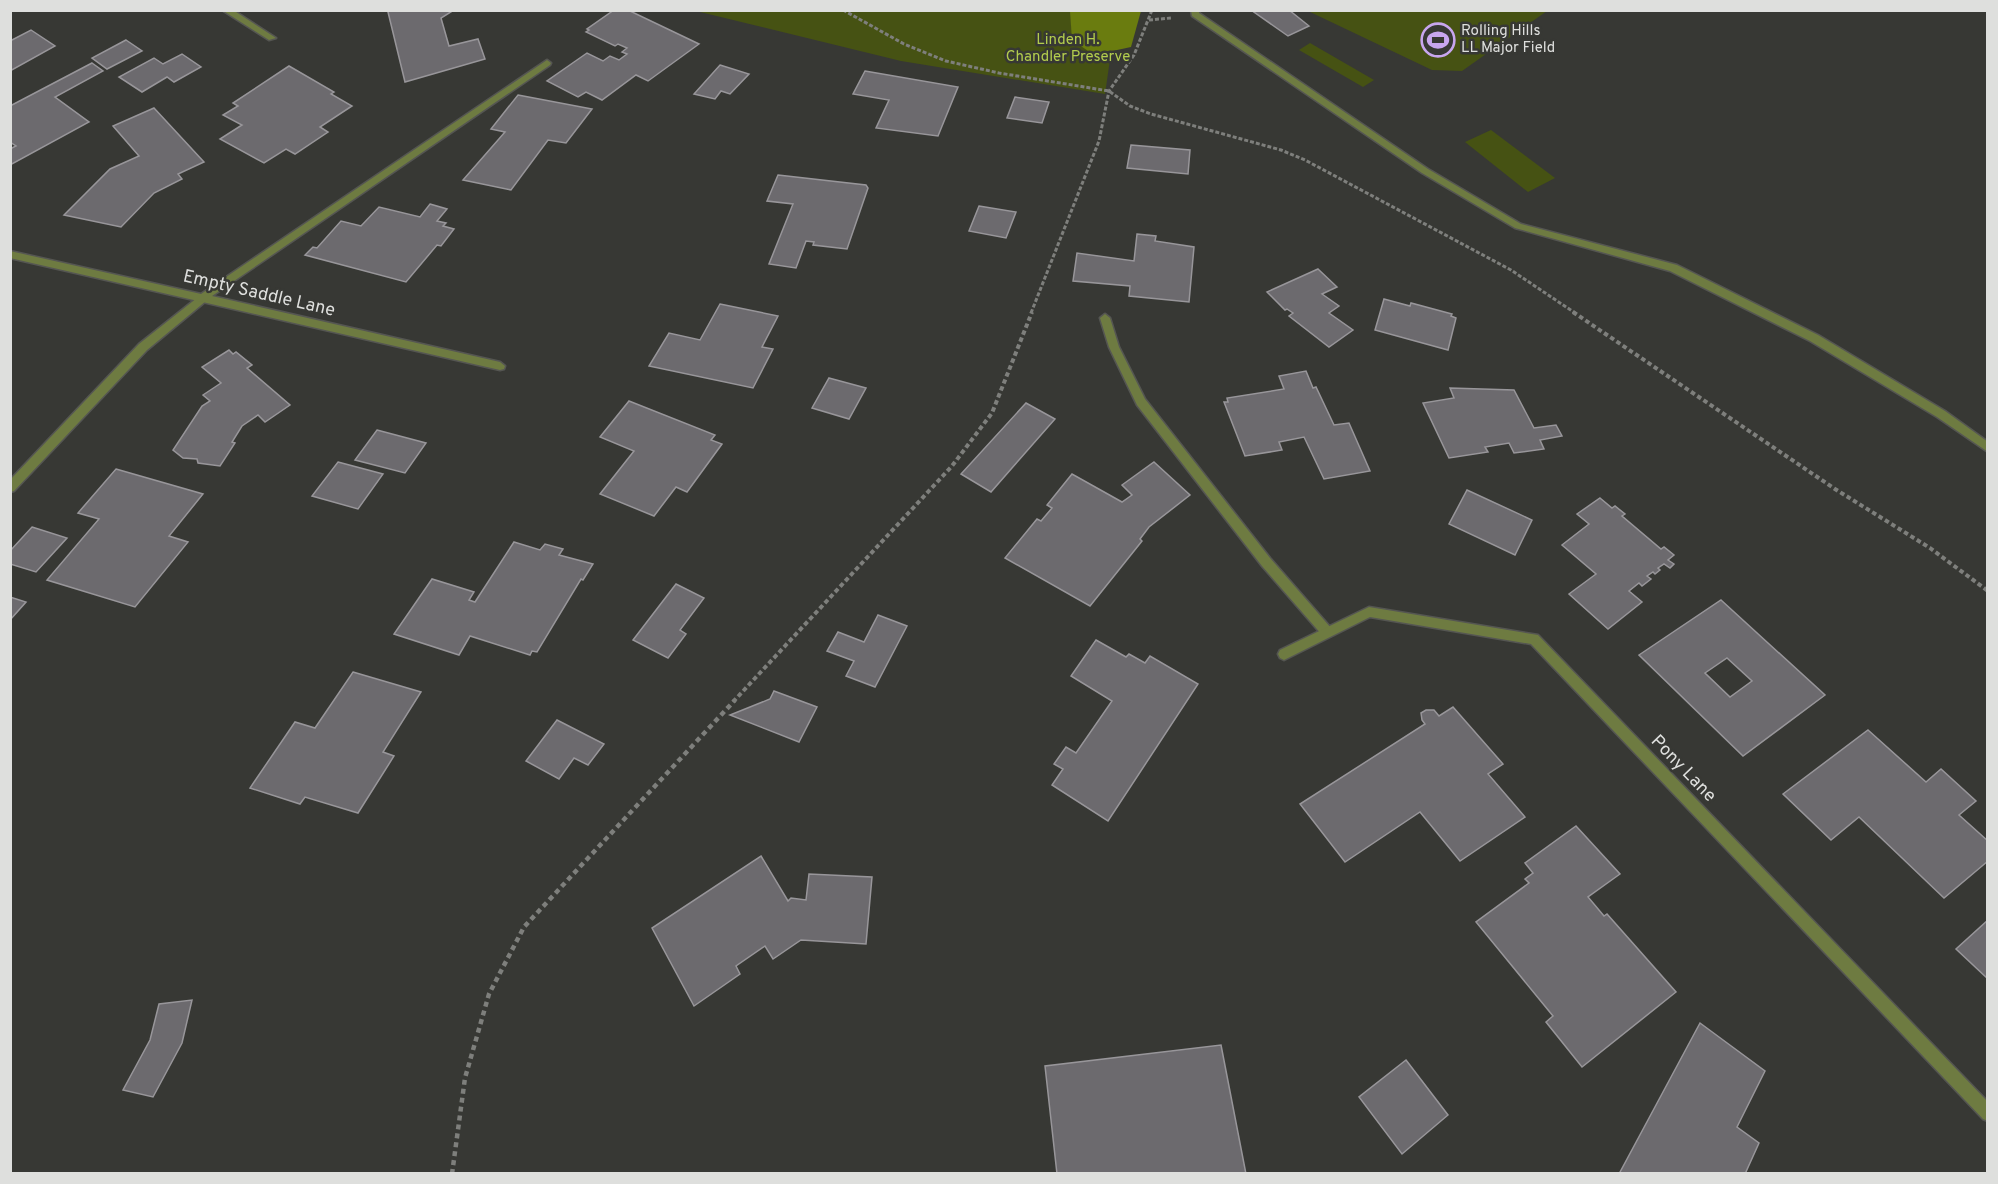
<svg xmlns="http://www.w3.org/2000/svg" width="1998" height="1184" font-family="Overpass,sans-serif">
	<rect width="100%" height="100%" fill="#373834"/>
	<g fill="#465213">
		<path d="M696,11H1117L1105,94L901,61Z"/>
		<path d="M1308,11H1547L1462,71L1432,70Z"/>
		<path d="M1310,43L1374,80L1363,87L1299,50Z"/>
		<path d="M1491,130L1555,178L1528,192L1465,142Z"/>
	</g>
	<path fill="#6a7c0f" d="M1070,11L1071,10L1141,11L1131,47L1094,55L1072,40Z"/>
	<g fill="#6c6a6e" stroke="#98969a" stroke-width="1.5" fill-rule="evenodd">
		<path d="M391,10H454L441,18L449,46L478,39L485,59L405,82L388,12Z"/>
		<path d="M614,10H628L699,44L648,81L636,75L602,100L586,92L578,97L547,81L587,53L603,61L610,56L619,60L627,54L622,52L627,48L618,44L615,46L586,32L589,30L587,29Z"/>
		<path d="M1251,10H1289L1309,26L1288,36Z"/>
		<path d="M31,30L55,46L10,71V41Z"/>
		<path d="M126,40L142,51L107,69L92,58Z"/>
		<path d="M182,54L201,67L174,82L167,77L142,92L119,77L154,58L163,64Z"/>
		<path d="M92,63L103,71L55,97L89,122L10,165V149L16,146L10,142V106Z"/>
		<path d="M720,65L749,74L730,94L721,91L715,99L694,94Z"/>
		<path d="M289,66L334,92L331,94L352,106L320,127L328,132L295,154L286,149L264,163L220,139L242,125L223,115L238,106L233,103Z"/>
		<path d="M865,71L958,87L938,136L876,128L889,100L853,94Z"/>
		<path d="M518,95L592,109L566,143L548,140L511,190L463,180L505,132L491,129Z"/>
		<path d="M1015,97L1049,102L1042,123L1007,118Z"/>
		<path d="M154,108L204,162L178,174L182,179L154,193L121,227L64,215L110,169L139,156L113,126Z"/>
		<path d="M1131,145L1190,150L1188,174L1127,168Z"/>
		<path d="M778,175L866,185L868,188L847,249L813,245L814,242L806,241L796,268L769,264L793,204L767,201Z"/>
		<path d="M430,204L447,209L437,221L446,223L443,226L454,229L441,246L437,245L406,282L305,255L313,247L317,248L341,221L361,226L379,207L420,217Z"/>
		<path d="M979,206L1016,212L1006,238L969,231Z"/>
		<path d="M1137,234L1156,236L1155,241L1194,247L1189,302L1129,296L1130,286L1073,281L1077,253L1134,261Z"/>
		<path d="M1318,269L1337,287L1322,294L1339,306L1329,313L1353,330L1329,347L1289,316L1293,313L1287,309L1285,310L1267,292Z"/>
		<path d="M1384,299L1410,306L1411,303L1452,314L1451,316L1456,318L1448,350L1375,330Z"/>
		<path d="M720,304L778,316L762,347L773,349L753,388L649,366L669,333L700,340Z"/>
		<path d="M229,350L233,354L236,352L252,365L247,368L290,405L265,422L258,415L242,426L232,442L235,443L220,466L198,463L197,459L183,458L173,450L202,406L210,401L203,395L221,383L202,367Z"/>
		<path d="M1306,371L1313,388L1316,387L1334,425L1349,423L1370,471L1324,479L1304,437L1279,442L1282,450L1245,456L1224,402H1228L1227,398L1284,389L1279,376Z"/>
		<path d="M829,378L866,388L849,419L812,408Z"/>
		<path d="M1450,388L1514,390L1534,428L1556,425L1562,436L1540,440L1544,449L1514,453L1509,443L1485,447L1488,452L1449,458L1423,403L1454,398Z"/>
		<path d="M629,401L715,435L711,440L722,444L687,492L676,487L654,516L600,494L634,451L600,437Z"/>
		<path d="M1026,403L1055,419L991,492L961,474Z"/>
		<path d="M377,430L426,443L405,473L355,460Z"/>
		<path d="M338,462L383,474L358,509L312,496Z"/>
		<path d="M1154,462L1190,495L1149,527L1140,539L1142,541L1090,606L1005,558L1037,519L1041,521L1052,508L1047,505L1072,474L1122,502L1132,495L1122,485Z"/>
		<path d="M116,469L203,494L169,536L188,542L135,607L47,580L99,519L78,513Z"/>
		<path d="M1467,490L1532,520L1515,555L1449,524Z"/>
		<path d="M1600,498L1612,508L1615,506L1625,514L1622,516L1661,549L1664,547L1674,555L1668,560L1674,564L1670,568L1664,564L1658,568L1660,570L1655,574L1653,572L1647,576L1651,579L1642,586L1639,583L1629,591L1642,602L1608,629L1569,594L1596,574L1562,545L1589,524L1577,514Z"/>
		<path d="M32,527L67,538L36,572L10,564V551Z"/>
		<path d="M514,542L540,550L545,544L563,549L559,555L593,564L583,580L581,579L537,652L532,651L530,655L470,636L459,655L394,634L432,579L474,592L469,600L475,602Z"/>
		<path d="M676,584L704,598L680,630L686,634L668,658L633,640Z"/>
		<path d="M10,597L26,602L10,620Z"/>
		<path d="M1721,600L1825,695L1743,756L1639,655ZM1727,658L1752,681L1730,697L1705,673Z"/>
		<path d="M878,615L907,626L875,687L846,676L854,661L827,651L838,632L864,642Z"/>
		<path d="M1096,640L1126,657L1129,654L1145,663L1150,656L1198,684L1108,821L1052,785L1063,769L1054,764L1066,747L1076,753L1112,701L1071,676Z"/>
		<path d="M353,672L421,692L383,752L394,756L358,813L305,797L300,804L250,788L295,722L315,728Z"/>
		<path d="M774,691L817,707L799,742L730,715L770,699Z"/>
		<path d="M1453,707L1503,764L1488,774L1525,817L1460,861L1420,812L1345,862L1300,804L1425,724L1422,720L1421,713L1426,710H1434L1439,716Z"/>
		<path d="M557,720L604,744L588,765L574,758L559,779L526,761Z"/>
		<path d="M1868,730L1926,782L1941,769L1976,801L1959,815L1988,841V861L1944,898L1859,817L1831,840L1783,794Z"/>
		<path d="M1576,826L1620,874L1588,897L1604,916L1607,914L1676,992L1582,1067L1546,1022L1553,1016L1476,922L1529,883L1525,879L1533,873L1525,863Z"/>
		<path d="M761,856L788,901L791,898L806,900L809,874L872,877L866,944L801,940L773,959L765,946L736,966L740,974L694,1006L652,928Z"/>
		<path d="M1988,920V979L1956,949Z"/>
		<path d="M192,1000L182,1043L153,1097L123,1090L150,1040L159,1004Z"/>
		<path d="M1700,1023L1765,1071L1737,1127L1759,1143L1745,1174H1619Z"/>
		<path d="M1221,1045L1246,1174H1057L1045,1066Z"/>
		<path d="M1406,1060L1448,1115L1402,1154L1359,1097Z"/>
	</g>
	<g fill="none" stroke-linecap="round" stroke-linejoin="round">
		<g stroke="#555652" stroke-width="3">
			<g id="service">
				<path d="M1191,10H1199V13L1428,169L1521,224L1677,265L1818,335L1945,411L1988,442V452L1937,417L1810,341L1670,271L1515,228L1422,173L1192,16Z"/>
				<path d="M202,294L206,295V301L147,350L14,491L10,492V480L139,344Z"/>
				<path d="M1105,314L1110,318L1119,347L1145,399L1270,558L1331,628L1333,632L1331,636L1327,637L1323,636L1262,566L1137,405L1109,347L1100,318Z"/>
			</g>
		</g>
		<g stroke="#555652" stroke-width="3">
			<g id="minor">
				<path d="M222,10H233L276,38L269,40Z"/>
				<path d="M547,60L551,63L550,65L212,296L500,362L505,366L504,369L500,370L10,258V251L201,294Z"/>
				<path d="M1369,607L1538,635L1988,1102V1121L1983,1119L1531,644L1370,617L1284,660L1280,658L1278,654L1280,650Z"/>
			</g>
		</g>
		<g stroke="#7e7f7c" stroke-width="3" stroke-dasharray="4 2" stroke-linecap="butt">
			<path d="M843,10L904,44L946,61L999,73L1109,91L1130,106L1151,114L1281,150L1305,160L1511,270L1575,313"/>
			<path d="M1149,20L1171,18"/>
			<path d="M1031,313L1099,141L1109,91L1134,55L1152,10"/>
		</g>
		<g stroke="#7e7f7c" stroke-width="4" stroke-dasharray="4.5 3" stroke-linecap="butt">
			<path d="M1573,312L1835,489L1930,548L1988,591"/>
			<path d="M733,702L952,466L992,413L1032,312"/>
		</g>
		<path stroke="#7e7f7c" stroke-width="4.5" stroke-dasharray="5 4" stroke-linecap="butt" d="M452,1174L465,1078L489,994L524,927L735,700"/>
		<use href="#service" fill="#6e7b41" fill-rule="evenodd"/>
		<use href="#minor" fill="#6e7b41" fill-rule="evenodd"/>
	</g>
	<defs>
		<g id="stadium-ring" transform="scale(1.725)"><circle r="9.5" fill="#373834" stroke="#c8a6ef" stroke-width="1.5"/><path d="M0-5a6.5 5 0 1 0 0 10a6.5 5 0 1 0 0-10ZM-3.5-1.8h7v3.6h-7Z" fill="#c8a6ef"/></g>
	</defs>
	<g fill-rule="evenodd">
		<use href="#stadium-ring" x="1438" y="40"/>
	</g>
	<g text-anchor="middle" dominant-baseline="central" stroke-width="5" stroke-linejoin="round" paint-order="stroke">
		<g font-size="15" fill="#dedfdd" stroke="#373834" text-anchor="start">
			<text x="1461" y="31">Rolling Hills<tspan x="1461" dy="17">LL Major Field</tspan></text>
		</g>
		<g font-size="15" fill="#b3cd4d" stroke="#373834">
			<text x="1068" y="40">Linden H.<tspan x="1068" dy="17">Chandler Preserve</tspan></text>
		</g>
		<g font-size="18" fill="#dedfdd" stroke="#373834">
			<text transform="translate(259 294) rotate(13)">Empty Saddle Lane</text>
			<text transform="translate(1683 769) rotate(46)">Pony Lane</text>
		</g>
	</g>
	<rect width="1998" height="1184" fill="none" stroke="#dedfdd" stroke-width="24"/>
</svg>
